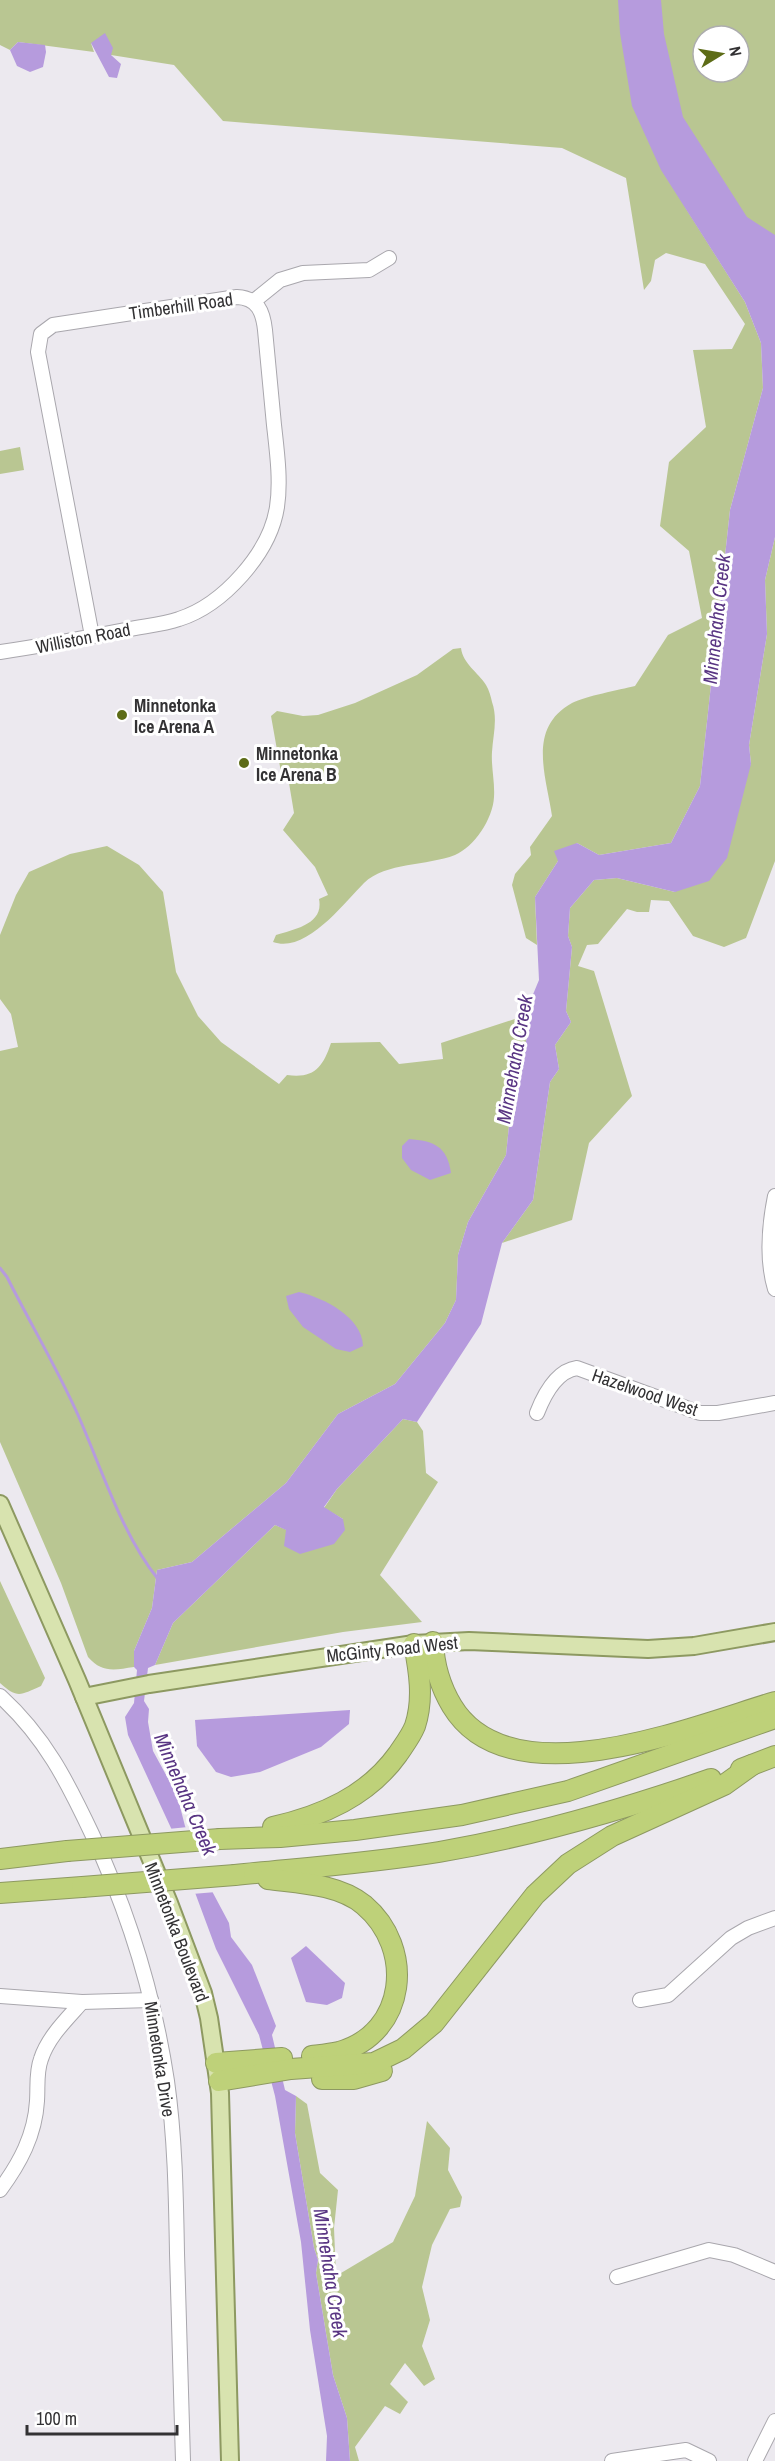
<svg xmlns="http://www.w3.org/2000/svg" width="775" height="2461" font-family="'Archivo Narrow',sans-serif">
	<rect width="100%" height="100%" fill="#ece9ef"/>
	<g fill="#b9c692" fill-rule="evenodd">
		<path d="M0,0H775V249L685,207L745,302L761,343L763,388L730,510L700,786L671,843L599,855L577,843L558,861L535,897L537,945L526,938L512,885L515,874L531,855L530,847L552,816C546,775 527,728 572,703C586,696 619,690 635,686L668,635L702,618L689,551L660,526L669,462L706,427L693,350L732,349L745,324L705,264L666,253L655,260L651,281L644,290L626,178L562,148L223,121L174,65L111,55L91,43L94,52L18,42L10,50L0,45ZM703,36H739V72H703Z"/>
		<path d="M20,447L24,470L0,474V451Z"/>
		<path d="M775,537V861L746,938L724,947L693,936L669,901L651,900L649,912H637L627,909L598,944L587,945L578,966L594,971L632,1096L589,1143L572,1220L502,1243L533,1200L550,1082L559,1069L555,1045L571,1022L566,1011L572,947L568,936L570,908L594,880L617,878L675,892L751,764L749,745L767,634L765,580Z"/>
		<path d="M461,648C463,664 478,672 486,685C489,690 491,697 492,702C498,719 493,735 492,752C491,767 495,782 494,797C493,819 474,847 455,855C427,866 386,862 364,883C344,903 306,954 273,942L276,935C295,929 324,924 319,899L328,895L315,867L283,830L294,813L288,777L282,778L271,716L277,711L303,716L318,715L355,703L417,675L453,649Z"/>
		<path d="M107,846L139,865L163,892L176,972L198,1016L221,1042L279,1084L287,1075C314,1079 323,1067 331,1043L380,1042L399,1064L443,1059L441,1043L524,1016L527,1038L514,1077L506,1155L468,1222L458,1255L456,1300L445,1323L395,1384L338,1414L286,1483L192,1562L157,1570L152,1608L134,1651V1667C114,1670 102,1673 88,1657L61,1583L0,1442V1051L18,1047L11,1014L0,999V935L16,895L29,872L70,854Z"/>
		<path d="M403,1419L417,1422L423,1431L426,1473L438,1482L380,1575L422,1622L343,1632L155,1665L173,1623L275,1525L287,1530L343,1519L324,1508L337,1489Z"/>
		<path d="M0,1581L45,1678L41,1686C20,1695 18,1699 0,1683Z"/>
		<path d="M296,2096L307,2104L320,2173L338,2190L334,2228L336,2276L393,2242L415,2196L427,2121L450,2148L448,2170L462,2197L460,2207L450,2209L432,2245L422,2287L430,2320L422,2346L435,2379L424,2386L405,2363L390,2384L408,2402L400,2414L385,2406L355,2447L359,2461H350L347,2418L333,2375L316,2273L318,2260L314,2248L295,2133Z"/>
	</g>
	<g fill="#b69bdd">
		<path d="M618,0H661L664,34L683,117L747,217L775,235V537L765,580L767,634L749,745L751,764L727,858L709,881L675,892L617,878L594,880L570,908L568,936L572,947L566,1011L571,1022L555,1045L559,1069L550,1082L533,1200L502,1243L481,1324L417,1422L403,1419L337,1489L324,1507L343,1519L345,1530L334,1544L300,1554L284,1546L286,1530L275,1525L173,1623L155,1665L148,1668L144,1701L149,1709L148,1722L153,1751L177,1795L185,1826L213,1893L229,1923L231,1937L252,1965L276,2026L272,2035L285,2090L296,2096L295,2133L314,2248L318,2260L316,2273L333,2375L347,2418L350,2461H326L327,2436L310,2330L301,2242L275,2096L259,2035L216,1949L171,1828L128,1735L125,1717L134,1703L137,1670L134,1667V1651L152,1608L157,1570L192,1562L286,1483L338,1414L395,1384L445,1323L456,1300L458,1255L468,1222L506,1155L514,1077L527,1038L524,1016L539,980L535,897L558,861L554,851L577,843L599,855L671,843L700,786L730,510L763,388L761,343L745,302L661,170L632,106L620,33Z"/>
		<path d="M105,33L113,48L111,55L121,64L117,78L109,77L91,43Z"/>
		<path d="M18,42L45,45L46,52L43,67L30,72L17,66L10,50Z"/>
		<path d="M409,1139C434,1141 447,1146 451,1173L430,1180L411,1170L402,1158V1146Z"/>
		<path d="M299,1292C324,1298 362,1317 363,1346L350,1352L336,1349L303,1327L289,1309L286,1296Z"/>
		<path d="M350,1710L349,1724L321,1747L260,1772L231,1777L216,1772L197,1746L195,1720Z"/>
		<path d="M306,1946L345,1983L342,1998L327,2005L306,2002L291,1958Z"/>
	</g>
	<path fill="#ece9ef" d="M188,1827L216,1892L192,1894L168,1829Z"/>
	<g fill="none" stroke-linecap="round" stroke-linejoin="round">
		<path stroke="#b69bdd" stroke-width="3" d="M0,1268L7,1277C30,1323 57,1368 78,1415C101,1467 122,1535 158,1579"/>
		<g stroke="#a9a7ad" stroke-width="16">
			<g id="minor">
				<path d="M254,301L280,280L303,273L369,270L389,258"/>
				<path d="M0,652C42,646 84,638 125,630C143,626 162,625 179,619C223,605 270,553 277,507C281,481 277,452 274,425C271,394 268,362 265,330C263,312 258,298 237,297L53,325L41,334L38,352L92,636"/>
				<path d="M775,1196C769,1226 766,1259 775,1289"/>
				<path d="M537,1413C544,1395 556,1371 577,1368L700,1413H718L775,1403"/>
				<path d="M0,1696C45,1737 67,1781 92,1834C129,1913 154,1995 167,2081C175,2137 176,2196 177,2253C179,2322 181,2392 183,2461"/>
				<path d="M0,1996L82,2002L151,2000"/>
				<path d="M640,2000L668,1995L731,1938L748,1928L775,1918"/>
				<path d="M0,2190C20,2163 35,2135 37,2101C38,2086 36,2072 41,2059C48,2037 67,2019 82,2002"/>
				<path d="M617,2277L709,2250L734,2255L775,2272"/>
				<path d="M612,2461L686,2450L709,2461"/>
				<path d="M755,2461L775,2421"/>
			</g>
		</g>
		<g stroke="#8d9961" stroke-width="20">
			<g id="major">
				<path d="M0,1504L77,1680L169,1903L203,1993L209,2018L220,2093L230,2461"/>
				<path d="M84,1697L149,1684L414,1644L469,1641L648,1649L694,1646L775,1632"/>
			</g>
		</g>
		<g stroke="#8d9961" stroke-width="22">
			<g id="highway">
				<path d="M433,1642C434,1666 440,1686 452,1706C510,1802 694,1726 775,1702"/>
				<path d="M741,1769L775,1756"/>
				<path d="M273,1827C322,1816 368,1796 398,1754C404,1745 411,1736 415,1726C424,1699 419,1670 414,1644"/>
				<path d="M220,1839L280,1837L355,1830L462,1815L568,1791L775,1718"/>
				<path d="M0,1859L67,1851"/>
				<path d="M235,1875C303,1868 372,1863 439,1852C531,1836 622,1810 711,1779"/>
				<path d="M268,1879C299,1883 339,1884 364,1905C415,1948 407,2033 339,2052C330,2054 320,2055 312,2056"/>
				<path d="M0,1893L82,1887"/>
				<path d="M216,2063L282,2058"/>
				<path d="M322,2079H354L382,2071"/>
				<path d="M219,2081L291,2069L374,2063L403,2049L434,2023L535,1895L568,1864L612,1836L724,1785L752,1765"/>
			</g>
		</g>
		<use href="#minor" stroke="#fff" stroke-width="14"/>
		<use href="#major" stroke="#d8e3af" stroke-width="16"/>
		<use href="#highway" stroke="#bed179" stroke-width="20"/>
		<g stroke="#8d9961" stroke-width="22" stroke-linecap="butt">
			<g id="highway-bridge">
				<path d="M67,1851L220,1839"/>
				<path d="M82,1887L235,1875"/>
			</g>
		</g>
		<use href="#highway-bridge" stroke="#bed179" stroke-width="20"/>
	</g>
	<g fill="#5d6c17" stroke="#fff" stroke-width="2">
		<circle cx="122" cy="715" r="6"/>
		<circle cx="244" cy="763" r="6"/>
	</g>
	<g text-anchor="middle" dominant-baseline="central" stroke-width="6" stroke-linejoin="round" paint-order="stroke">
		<g font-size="18" fill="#333234" stroke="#fff">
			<text transform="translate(181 306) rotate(-8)">Timberhill Road</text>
			<text transform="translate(83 638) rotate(-11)">Williston Road</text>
			<text transform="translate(645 1392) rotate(19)">Hazelwood West</text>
			<text transform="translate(392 1649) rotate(-6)">McGinty Road West</text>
			<text transform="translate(177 1932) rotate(69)">Minnetonka Boulevard</text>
			<text transform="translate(160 2059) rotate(81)">Minnetonka Drive</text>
		</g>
		<g font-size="18" font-weight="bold" fill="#333234" stroke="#fff" text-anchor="start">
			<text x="134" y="705">Minnetonka<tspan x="134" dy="21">Ice Arena A</tspan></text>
			<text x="256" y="753">Minnetonka<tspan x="256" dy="21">Ice Arena B</tspan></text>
		</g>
		<g font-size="20" font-style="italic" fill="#593583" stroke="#fff">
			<text transform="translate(716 619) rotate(-84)">Minnehaha Creek</text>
			<text transform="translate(514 1059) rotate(-80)">Minnehaha Creek</text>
			<text transform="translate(186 1794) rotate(67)">Minnehaha Creek</text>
			<text transform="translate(331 2273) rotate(81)">Minnehaha Creek</text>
		</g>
	</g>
	<g transform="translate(721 54) rotate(79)"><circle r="28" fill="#ffffff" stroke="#adadae" stroke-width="1.5"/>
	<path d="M0-4.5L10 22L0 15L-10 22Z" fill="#5d6c17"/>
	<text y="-9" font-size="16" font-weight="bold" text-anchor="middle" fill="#333234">N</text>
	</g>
	<path d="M27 2425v9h150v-9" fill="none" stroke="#333234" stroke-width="3"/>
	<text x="36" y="2425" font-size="18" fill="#333234" stroke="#ffffff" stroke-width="4.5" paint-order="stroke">100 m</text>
</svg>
